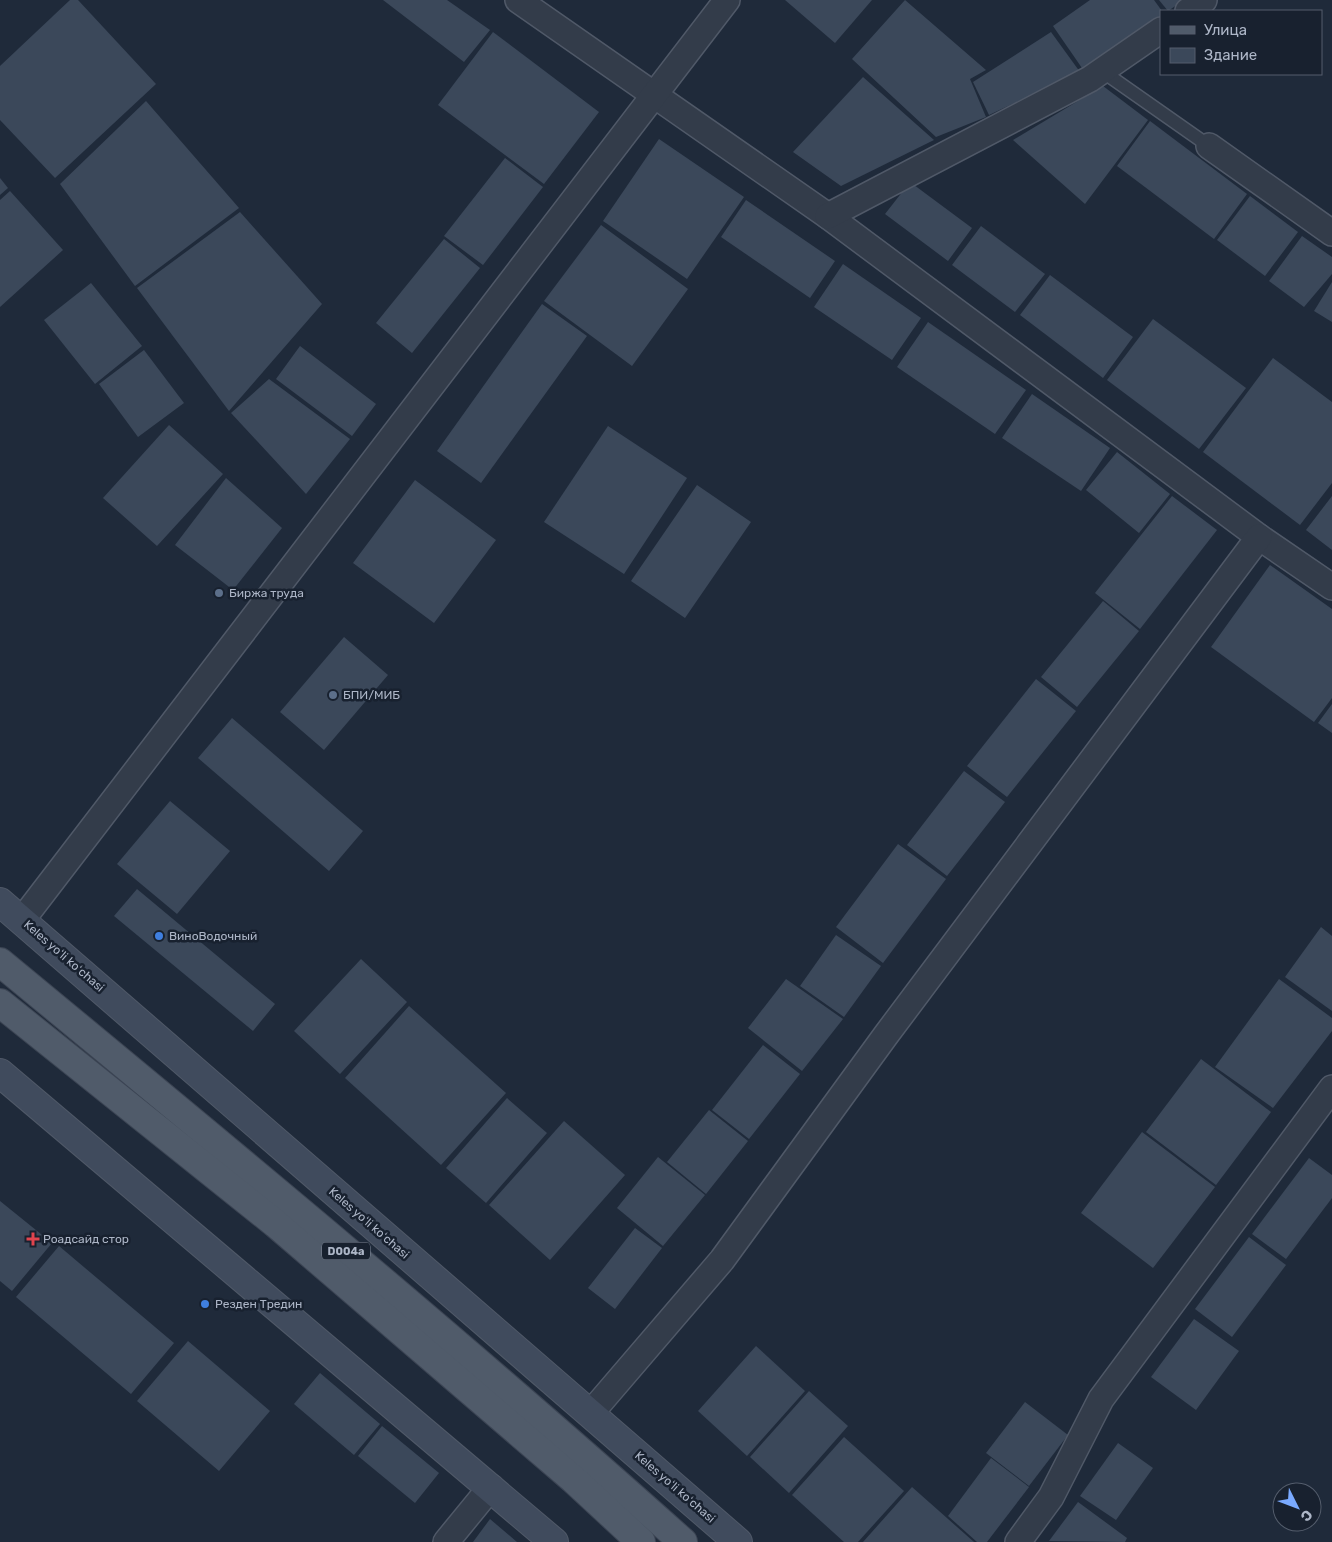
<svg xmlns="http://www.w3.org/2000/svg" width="1332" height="1542" font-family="Rubik,sans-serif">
	<rect width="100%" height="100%" fill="#1f2a3a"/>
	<g fill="#3b485a">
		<path d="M70,0H78L156,84L55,178L0,120V66Z"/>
		<path d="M383,0H447L490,30L464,62Z"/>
		<path d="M785,0H872L835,43Z"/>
		<path d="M905,0L986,70L970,79L986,117L936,137L852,59Z"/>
		<path d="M1090,0H1154L1162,11L1161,17L1084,71L1053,26Z"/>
		<path d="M1159,0H1184L1168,11Z"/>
		<path d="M493,32L599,112L544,184L438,105Z"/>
		<path d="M1051,32L1080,72L989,115L973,82Z"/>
		<path d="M863,77L934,140L841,186L793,152Z"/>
		<path d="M1103,86L1148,120L1085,204L1013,140Z"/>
		<path d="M146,101L239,208L135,286L60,184Z"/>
		<path d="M1150,121L1247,194L1214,239L1117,166Z"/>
		<path d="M659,139L744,197L687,279L603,221Z"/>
		<path d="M505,158L543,187L483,265L444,236Z"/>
		<path d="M0,178L8,188L0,195Z"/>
		<path d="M910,182L972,228L948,261L885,214Z"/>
		<path d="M10,191L63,250L0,307V200Z"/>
		<path d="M1250,196L1298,232L1265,276L1217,240Z"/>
		<path d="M746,200L835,261L810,298L721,237Z"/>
		<path d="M240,212L322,304L229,411L137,288Z"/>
		<path d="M601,225L688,289L632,366L544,301Z"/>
		<path d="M981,226L1045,274L1015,312L952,265Z"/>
		<path d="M1302,236L1332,257V274L1304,307L1269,281Z"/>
		<path d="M444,239L480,268L412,353L376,323Z"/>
		<path d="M843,264L921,318L892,360L814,307Z"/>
		<path d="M1050,275L1133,337L1103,378L1020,315Z"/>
		<path d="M1332,282V322L1314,311Z"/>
		<path d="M91,283L142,346L95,384L44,320Z"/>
		<path d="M542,304L587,336L481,483L437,451Z"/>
		<path d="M1153,319L1246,388L1199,449L1107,380Z"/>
		<path d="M928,322L1026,390L995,434L897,367Z"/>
		<path d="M300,346L376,404L352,436L276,379Z"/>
		<path d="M144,350L184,403L138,437L99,384Z"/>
		<path d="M1273,358L1332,402V483L1300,525L1203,452Z"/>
		<path d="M269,379L350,439L306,494L231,413Z"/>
		<path d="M1032,394L1110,448L1081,491L1002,438Z"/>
		<path d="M169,425L223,474L157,546L103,498Z"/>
		<path d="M608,426L687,478L624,574L544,522Z"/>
		<path d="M1117,452L1170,494L1139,533L1086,490Z"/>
		<path d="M226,478L282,528L233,590L175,545Z"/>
		<path d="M415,480L496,540L434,623L353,563Z"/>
		<path d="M697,485L751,522L685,618L631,581Z"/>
		<path d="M1172,496L1217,530L1140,629L1095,593Z"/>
		<path d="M1332,496V550L1306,530Z"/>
		<path d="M1270,565L1332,609V698L1314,722L1211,647Z"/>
		<path d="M1103,601L1139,631L1077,707L1041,677Z"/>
		<path d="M344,637L388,675L324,750L280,712Z"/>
		<path d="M1036,679L1076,711L1007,797L967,766Z"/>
		<path d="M1332,704V733L1318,723Z"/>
		<path d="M232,718L363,831L329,871L198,758Z"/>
		<path d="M964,771L1005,802L947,876L907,845Z"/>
		<path d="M170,801L230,851L177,914L117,864Z"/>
		<path d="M898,844L946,879L883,963L836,927Z"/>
		<path d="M137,889L275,1004L253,1031L114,916Z"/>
		<path d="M1321,927L1332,936V1011L1285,977Z"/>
		<path d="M836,935L881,966L844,1017L800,986Z"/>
		<path d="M361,959L407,1002L340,1074L294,1031Z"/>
		<path d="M786,979L843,1019L802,1071L748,1028Z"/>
		<path d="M1279,979L1332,1018V1031L1273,1108L1215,1067Z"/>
		<path d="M409,1006L506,1093L441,1165L345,1078Z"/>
		<path d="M763,1045L800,1074L749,1139L712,1110Z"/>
		<path d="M1201,1059L1271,1112L1216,1185L1146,1132Z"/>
		<path d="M507,1098L547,1133L486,1203L446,1168Z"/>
		<path d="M709,1110L748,1141L706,1194L667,1162Z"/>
		<path d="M564,1121L625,1175L550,1260L489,1205Z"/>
		<path d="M1142,1132L1215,1187L1153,1268L1081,1213Z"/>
		<path d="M658,1157L705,1195L663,1246L617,1208Z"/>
		<path d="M1309,1158L1332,1175V1198L1286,1259L1252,1234Z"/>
		<path d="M0,1201L52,1243L12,1291L0,1281Z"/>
		<path d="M635,1228L662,1248L615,1309L588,1288Z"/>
		<path d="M1249,1237L1286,1265L1232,1337L1195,1309Z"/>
		<path d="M59,1246L174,1343L131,1394L16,1297Z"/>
		<path d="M1194,1319L1239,1351L1196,1410L1151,1377Z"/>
		<path d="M188,1341L270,1411L219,1471L137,1401Z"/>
		<path d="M756,1346L805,1391L747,1456L698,1411Z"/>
		<path d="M320,1373L380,1424L354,1455L294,1404Z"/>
		<path d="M809,1391L848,1426L789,1493L750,1457Z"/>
		<path d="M1025,1402L1068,1435L1029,1486L986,1453Z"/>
		<path d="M382,1426L439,1473L415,1503L358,1456Z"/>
		<path d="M844,1437L904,1491L858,1542H844L792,1495Z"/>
		<path d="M1118,1443L1153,1468L1116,1520L1080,1496Z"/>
		<path d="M991,1458L1029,1487L987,1542H977L948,1516Z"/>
		<path d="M912,1487L974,1542H863Z"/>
		<path d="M1078,1502L1127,1538L1125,1542L1049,1541Z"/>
		<path d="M490,1519L517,1542H473Z"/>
	</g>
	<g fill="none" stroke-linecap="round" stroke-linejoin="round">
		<g stroke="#505968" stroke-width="15">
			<path id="lane" d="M1102,71L1209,146"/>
		</g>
		<g stroke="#505968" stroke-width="28">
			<g id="street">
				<path d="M518,0L828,216L1259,537L1332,587"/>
				<path d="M1188,11L1204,0"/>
				<path d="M1209,146L1332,233"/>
				<path d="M828,216L1090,79L1161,30"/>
				<path d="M22,920L727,0"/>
				<path d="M590,1414L722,1260L886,1035L1259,537"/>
				<path d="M446,1542L491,1487"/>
				<path d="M1018,1542L1051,1497L1101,1399L1332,1088"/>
			</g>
		</g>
		<g stroke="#505968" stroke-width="30">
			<g id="secondary">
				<path d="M0,902L738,1542"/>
				<path d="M0,1073L554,1542"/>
			</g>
		</g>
		<g stroke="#3c4554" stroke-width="30">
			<g id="primary">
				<path d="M0,962C230,1152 461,1343 683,1542"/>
				<path d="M0,1003L276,1224L573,1479L641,1542"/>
			</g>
		</g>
		<use href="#lane" stroke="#333c4a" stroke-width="12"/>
		<use href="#street" stroke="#333c4a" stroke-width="25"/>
		<use href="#secondary" stroke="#404b5d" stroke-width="28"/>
		<use href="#primary" stroke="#505b6a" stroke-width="28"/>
	</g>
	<g fill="#5c6f8a" stroke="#18212f" stroke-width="2">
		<circle cx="219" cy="593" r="5"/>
		<circle cx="333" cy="695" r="5"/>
	</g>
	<g fill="#3f7fe0" stroke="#18212f" stroke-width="2">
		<circle cx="159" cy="936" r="5"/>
		<circle cx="205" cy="1304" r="5"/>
	</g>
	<path fill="#e0444e" stroke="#18212f" stroke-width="2" d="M30.5 1231.5h5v5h5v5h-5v5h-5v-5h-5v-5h5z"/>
	<g text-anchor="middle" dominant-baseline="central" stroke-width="5" stroke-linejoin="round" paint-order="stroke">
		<rect fill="#18212f" stroke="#808999" stroke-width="1" x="322" y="1242.5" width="48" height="17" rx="4"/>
		<g font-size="11" font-weight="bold" fill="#adb6c7">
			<text x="346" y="1251">D004a</text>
		</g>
		<g font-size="12" fill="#adb6c7" stroke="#18212f" text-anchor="start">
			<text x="229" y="593">Биржа труда</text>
			<text x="343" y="695">БПИ/МИБ</text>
			<text x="169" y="936">ВиноВодочный</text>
			<text x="43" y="1239">Роадсайд стор</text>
			<text x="215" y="1304">Резден Тредин</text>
		</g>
		<g font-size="12" fill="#adb6c7" stroke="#18212f">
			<text transform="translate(64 956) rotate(41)">Keles yoʻli koʻchasi</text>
			<text transform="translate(369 1223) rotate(41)">Keles yoʻli koʻchasi</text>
			<text transform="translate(675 1487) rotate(41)">Keles yoʻli koʻchasi</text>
		</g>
	</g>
	<rect x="1160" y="10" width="162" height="65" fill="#18212f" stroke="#545d6c"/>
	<rect x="1170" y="26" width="25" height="8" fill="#505b6a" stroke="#545d6c"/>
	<text x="1204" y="35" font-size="15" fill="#adb6c7">Улица</text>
	<rect x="1170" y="48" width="25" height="15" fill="#3b485a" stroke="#545d6c"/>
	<text x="1204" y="60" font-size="15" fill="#adb6c7">Здание</text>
	<g transform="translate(1297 1507) rotate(132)"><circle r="24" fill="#18212f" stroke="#545d6c"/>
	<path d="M0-4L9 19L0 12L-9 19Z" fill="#7aaaff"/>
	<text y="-8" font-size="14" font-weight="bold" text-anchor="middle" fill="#adb6c7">С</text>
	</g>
</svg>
